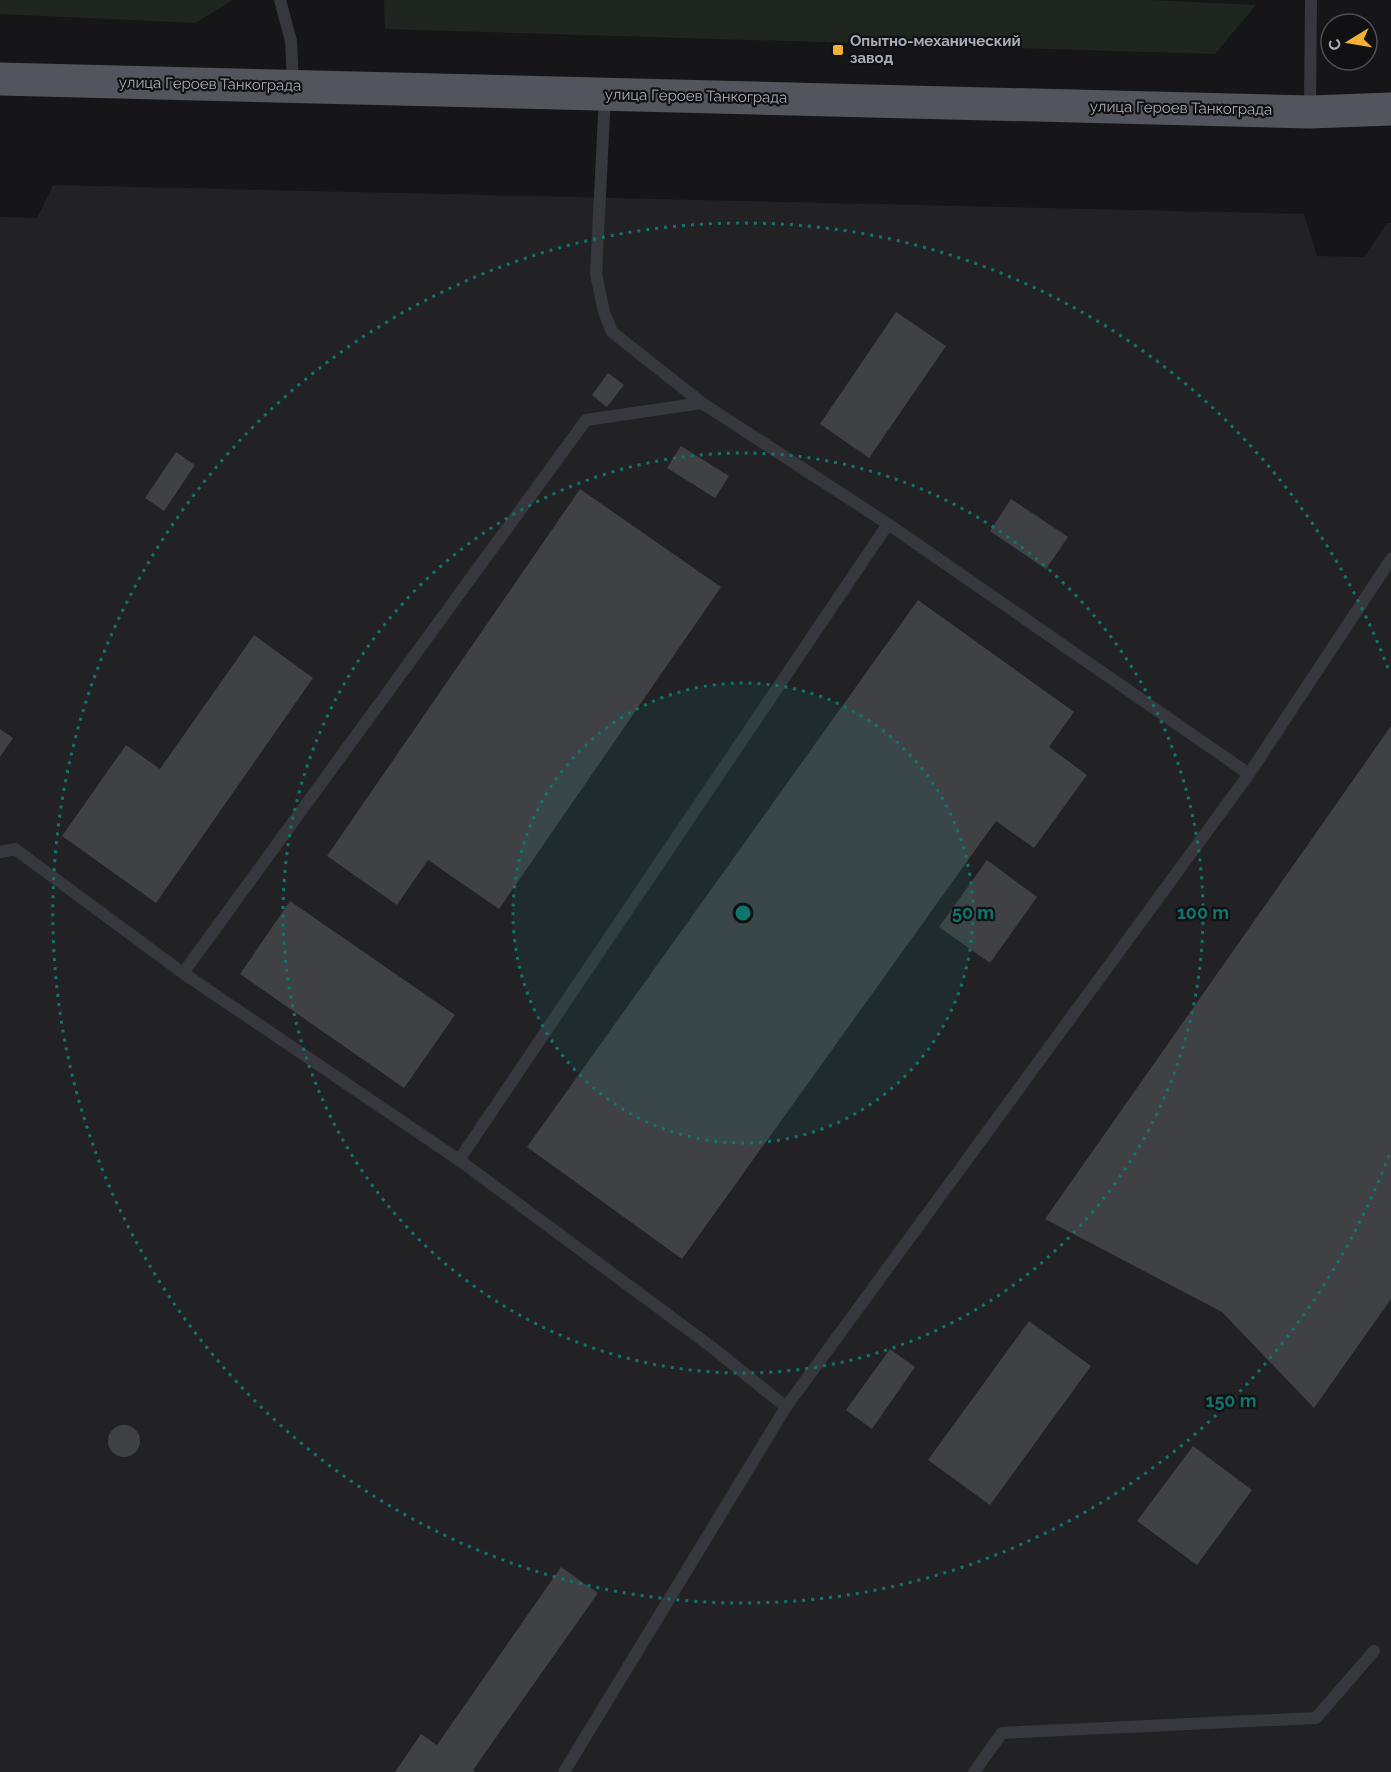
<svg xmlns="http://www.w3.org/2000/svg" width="1391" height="1772" font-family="Raleway,sans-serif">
	<rect width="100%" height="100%" fill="#161618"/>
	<path fill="#222225" d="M53,185L1304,214L1317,256L1364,257L1387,223H1391V1772H0V217L37,218Z"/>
	<g fill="#1e261f">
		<path d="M0,0H233L195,23L0,14Z"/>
		<path d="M384,0H1152L1256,5L1215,54L385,29Z"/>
	</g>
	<g fill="#404145">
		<path d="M896,312L946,346L869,458L820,424Z"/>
		<path d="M608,373L624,385L607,407L592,395Z"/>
		<path d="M681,446L729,476L715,498L667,468Z"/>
		<path d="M176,452L195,465L164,511L145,498Z"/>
		<path d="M580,489L721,587L499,909L428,860L397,905L327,856Z"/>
		<path d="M1011,499L1068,537L1046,569L990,531Z"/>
		<path d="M918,600L1074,712L1049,747L1087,775L1034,848L996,821L682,1259L527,1147Z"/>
		<path d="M254,635L313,678L156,903L62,836L126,745L160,769Z"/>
		<path d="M1391,726V1299L1314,1408L1222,1312L1045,1219Z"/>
		<path d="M0,729L13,738L0,757Z"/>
		<path d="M987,860L1037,897L990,963L939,927Z"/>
		<path d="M290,901L455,1015L404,1088L240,974Z"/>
		<path d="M1029,1321L1091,1366L990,1505L928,1460Z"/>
		<path d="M890,1349L915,1367L872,1429L846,1410Z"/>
		<circle cx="124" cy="1441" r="16"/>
		<path d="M1193,1446L1252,1490L1197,1565L1137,1521Z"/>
		<path d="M561,1567L598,1593L473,1770L475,1772H395L421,1734L437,1745Z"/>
	</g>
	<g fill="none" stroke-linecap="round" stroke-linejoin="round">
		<g stroke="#37383d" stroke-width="12">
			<path d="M280,0L291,41L293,84"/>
			<path d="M605,95L596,274L604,312L612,332L702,403"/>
			<path d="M1310,110L1311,0"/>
			<path d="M0,852L15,849L183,973L459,1160L713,1348L786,1407L1249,774L1391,559"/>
			<path d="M183,973L586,420L702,403L888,524L1249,774"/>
			<path d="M459,1160L888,524"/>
			<path d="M564,1772L786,1407"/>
			<path d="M974,1772L1002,1733L1316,1718L1374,1651"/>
		</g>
		<path stroke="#53555c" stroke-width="33" d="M0,79L1310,112L1391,109"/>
	</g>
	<circle cx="743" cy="913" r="230" fill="#0f766e" fill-opacity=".12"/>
	<g fill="none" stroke="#0f766e" stroke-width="3" stroke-dasharray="3 6">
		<circle cx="743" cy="913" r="230"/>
		<circle cx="743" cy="913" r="460"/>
		<path d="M1389 1155A690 690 0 1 1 1389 671"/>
	</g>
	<rect fill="#f2b134" stroke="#111113" stroke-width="2" x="832" y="44" width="12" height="12" rx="3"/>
	<g text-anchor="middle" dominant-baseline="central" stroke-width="4.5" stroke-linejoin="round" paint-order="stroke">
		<g font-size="15" font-weight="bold" fill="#a8adb8" stroke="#111113" text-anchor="start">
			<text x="850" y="41">Опытно-механический<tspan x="850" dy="17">завод</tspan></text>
		</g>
		<g font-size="15" fill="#a8adb8" stroke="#111113">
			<text transform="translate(210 84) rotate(1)">улица Героев Танкограда</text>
			<text transform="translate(696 96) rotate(1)">улица Героев Танкограда</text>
			<text transform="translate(1181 108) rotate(1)">улица Героев Танкограда</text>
		</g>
	</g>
	<circle cx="743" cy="913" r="9" fill="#0f766e" stroke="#111113" stroke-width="3"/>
	<g font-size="18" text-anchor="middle" font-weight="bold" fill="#0f766e" stroke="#111113" stroke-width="4.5" stroke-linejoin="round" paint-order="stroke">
		<text x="973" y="919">50 m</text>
		<text x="1203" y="919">100 m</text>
		<text x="1231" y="1407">150 m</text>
	</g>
	<g transform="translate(1349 42) rotate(259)"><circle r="28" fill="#111113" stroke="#4d4f55" stroke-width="1.5"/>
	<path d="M0-4.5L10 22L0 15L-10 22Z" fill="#f2b134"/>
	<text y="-9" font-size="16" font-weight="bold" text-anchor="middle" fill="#a8adb8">С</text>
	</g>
</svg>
